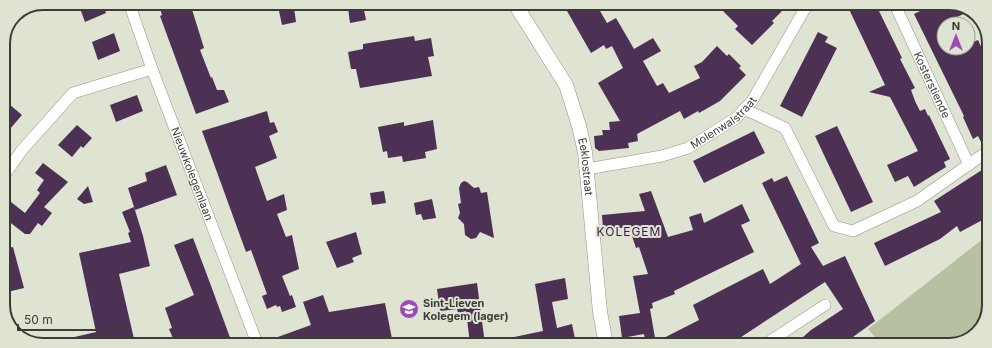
<svg xmlns="http://www.w3.org/2000/svg" width="992" height="348" font-family="Inter,sans-serif">
	<rect width="100%" height="100%" fill="#dee4d1"/>
	<path fill="#b7c0a1" d="M988,235L987,318L973,337L949,345H865L875,337L868,329Z"/>
	<g fill="#4c3154">
		<path d="M78,3H103L106,13L85,22Z"/>
		<path d="M173,3H190L204,48L200,50L211,78L212,77L217,90H224L229,102L196,114L160,16L162,15L160,8Z"/>
		<path d="M563,4H596L607,23L616,18L634,49L653,38L661,51L643,61L657,86L663,83L669,93L700,78L694,66L702,62L717,46L727,56L729,54L741,66L739,68L746,75L720,101L699,113L698,111L684,119L680,111L637,134L638,141L628,143L629,148L599,151L595,148L594,136L603,135L602,130H610L609,122L620,121L598,83L623,68L612,46L606,49L604,45L591,53Z"/>
		<path d="M363,5L366,20L350,23L348,8Z"/>
		<path d="M727,5H775L782,11L772,21L774,23L752,45L735,29L738,26L722,10Z"/>
		<path d="M847,5H878V9L902,58L900,59L915,88L911,90L915,101L920,111L925,109L928,116L929,115L950,159L944,162L946,167L914,187L908,176L895,182L887,165L918,151L890,97L869,92L885,85Z"/>
		<path d="M917,5H962L970,11L944,23V48H968V44L978,40L989,63L988,144L983,146L978,136L973,139L963,117L964,116L914,14L920,11Z"/>
		<path d="M294,8L296,22L282,25L279,11Z"/>
		<path d="M818,32L828,37L825,42L837,48L802,117L780,106Z"/>
		<path d="M114,33L120,51L98,60L92,42Z"/>
		<path d="M414,36L415,41L431,38L434,56L428,57L432,76L360,88L356,69H351L348,52L363,49V44Z"/>
		<path d="M137,95L143,111L116,122L110,105Z"/>
		<path d="M3,99L22,115L3,137Z"/>
		<path d="M267,111L270,123L274,122L278,132L269,136L277,158L255,167L267,201L284,194L287,210L277,214L286,237L292,235L299,269L282,276L290,296L292,295L296,307L282,312L280,306L277,307L276,305L267,309L262,296L267,294L251,250L246,252L202,131Z"/>
		<path d="M433,120L437,149L425,152L426,158L403,162L402,156L388,158L387,151L383,152L378,127L404,122V126Z"/>
		<path d="M77,125L92,138L83,148L81,146L72,157L58,145Z"/>
		<path d="M837,126L873,202L851,212L815,136Z"/>
		<path d="M754,131L765,153L704,183L693,161Z"/>
		<path d="M43,163L68,182L44,207L52,213L42,226L38,223L30,234H25L3,217V211L11,202L25,213L40,193L37,190L44,180L35,173Z"/>
		<path d="M166,165L177,195L135,210L128,188L147,181L145,173Z"/>
		<path d="M988,166V217L960,232L957,226L940,239L885,266L874,243L941,212L934,201Z"/>
		<path d="M787,176L819,243L811,247L823,266L845,256L875,321L842,345H794L811,330L843,309L825,282L729,345L652,344L699,320L693,305L763,269L770,284L801,264L762,183L772,178L774,182Z"/>
		<path d="M464,181L467,182L474,188L479,187L481,193L487,192L494,238L480,232L476,238L471,239L465,235L464,224L458,218L460,213L458,204L461,203L459,188L461,183Z"/>
		<path d="M88,186L93,202L84,204L77,199Z"/>
		<path d="M384,191L386,203L372,205L370,193Z"/>
		<path d="M651,191L668,237L693,230L689,217L701,213L704,223L742,204L750,221L741,225L754,252L674,291L675,294L652,303L653,308L650,309L655,338L645,339L644,334L622,338L619,316L640,313L633,276L648,274L639,247L636,248L629,227L603,230L602,215L645,211L639,194Z"/>
		<path d="M432,199L436,218L423,220L421,214L416,215L414,203Z"/>
		<path d="M134,207L143,236L150,266L119,274L135,343H70V338L96,332L79,253L131,242L128,233L130,232L122,212Z"/>
		<path d="M356,232L362,254L352,258L354,262L337,268L326,242Z"/>
		<path d="M193,238L210,283L232,343H175L169,329L172,328L165,308L194,295L174,245Z"/>
		<path d="M13,247L24,288L3,293V249Z"/>
		<path d="M565,278L568,299L552,302L557,328L572,324L576,344H504V339L543,331L535,284Z"/>
		<path d="M477,283L485,344H470L466,311L458,313L457,309L440,311L437,289Z"/>
		<path d="M323,295L329,312L385,303L393,344L264,343V342L311,325L303,302Z"/>
	</g>
	<g fill="none" stroke-linecap="round" stroke-linejoin="round">
		<g stroke="#919684" stroke-width="12">
			<g id="minor">
				<path id="s1" d="M129,3L152,69L257,343"/>
				<path id="s2" d="M895,5L969,165"/>
				<path d="M744,109L785,128L834,226L853,231L917,201L988,151"/>
				<path id="s3" d="M587,169L662,156L688,148L736,118L752,101L807,5"/>
				<path d="M3,177L22,150L73,93L152,69"/>
				<path d="M764,345L825,305"/>
			</g>
		</g>
		<g stroke="#919684" stroke-width="15">
			<g id="tertiary">
				<path id="s4" d="M515,4L566,85L579,126L585,152L600,312L606,344"/>
			</g>
		</g>
		<use href="#minor" stroke="#fff" stroke-width="11"/>
		<use href="#tertiary" stroke="#fff" stroke-width="14"/>
	</g>
	<defs>
		<g id="school-disc" transform="scale(1)"><circle r="9.5" fill="#9e4ab8" stroke="#dee4d1"/><path d="M0-5L7-2L0 1L-7-2ZM-4 1L0 2.5L4 1V4Q0 6-4 4Z" fill="#fff"/></g>
	</defs>
	<g fill-rule="evenodd">
		<use href="#school-disc" x="409" y="309"/>
	</g>
	<g text-anchor="middle" dominant-baseline="central" stroke-width="4" stroke-linejoin="round" paint-order="stroke">
		<g font-size="11" fill="#3b3d35" stroke="#dee4d1">
			<text stroke="none"><textPath href="#s2" startOffset="88">Kosterstiende</textPath></text>
			<text stroke="none"><textPath href="#s3" startOffset="147">Molenwalstraat</textPath></text>
			<text stroke="none"><textPath href="#s4" startOffset="180">Eeklostraat</textPath></text>
			<text stroke="none"><textPath href="#s1" startOffset="182">Nieuwkolegemlaan</textPath></text>
		</g>
		<g font-size="11" font-weight="bold" fill="#3b3d35" stroke="#dee4d1" text-anchor="start">
			<text x="423" y="303">Sint-Lieven<tspan x="423" dy="13">Kolegem (lager)</tspan></text>
		</g>
		<g font-size="12" letter-spacing="1" fill="#3f174b" stroke="#dee4d1">
			<text x="629" y="231">KOLEGEM</text>
		</g>
	</g>
	<path d="M0 0H992V348H0ZM43 10H949A33 33 0 0 1 982 43V305A33 33 0 0 1 949 338H43A33 33 0 0 1 10 305V43A33 33 0 0 1 43 10Z" fill="#dee4d1" fill-rule="evenodd"/>
	<path fill="none" stroke="#3b3d35" stroke-width="2" d="M43 10H949A33 33 0 0 1 982 43V305A33 33 0 0 1 949 338H43A33 33 0 0 1 10 305V43A33 33 0 0 1 43 10Z"/>
	<g transform="translate(956 36)"><circle r="19" fill="#dee4d1" stroke="#9da193"/>
	<path d="M0-3L7 15L0 10L-7 15Z" fill="#9e4ab8"/>
	<text y="-6" font-size="11" font-weight="bold" text-anchor="middle" fill="#3b3d35">N</text>
	</g>
	<path d="M18 324v6h106v-6" fill="none" stroke="#3b3d35" stroke-width="2"/>
	<text x="24" y="324" font-size="12" fill="#3b3d35" stroke="#dee4d1" stroke-width="3" paint-order="stroke">50 m</text>
</svg>
